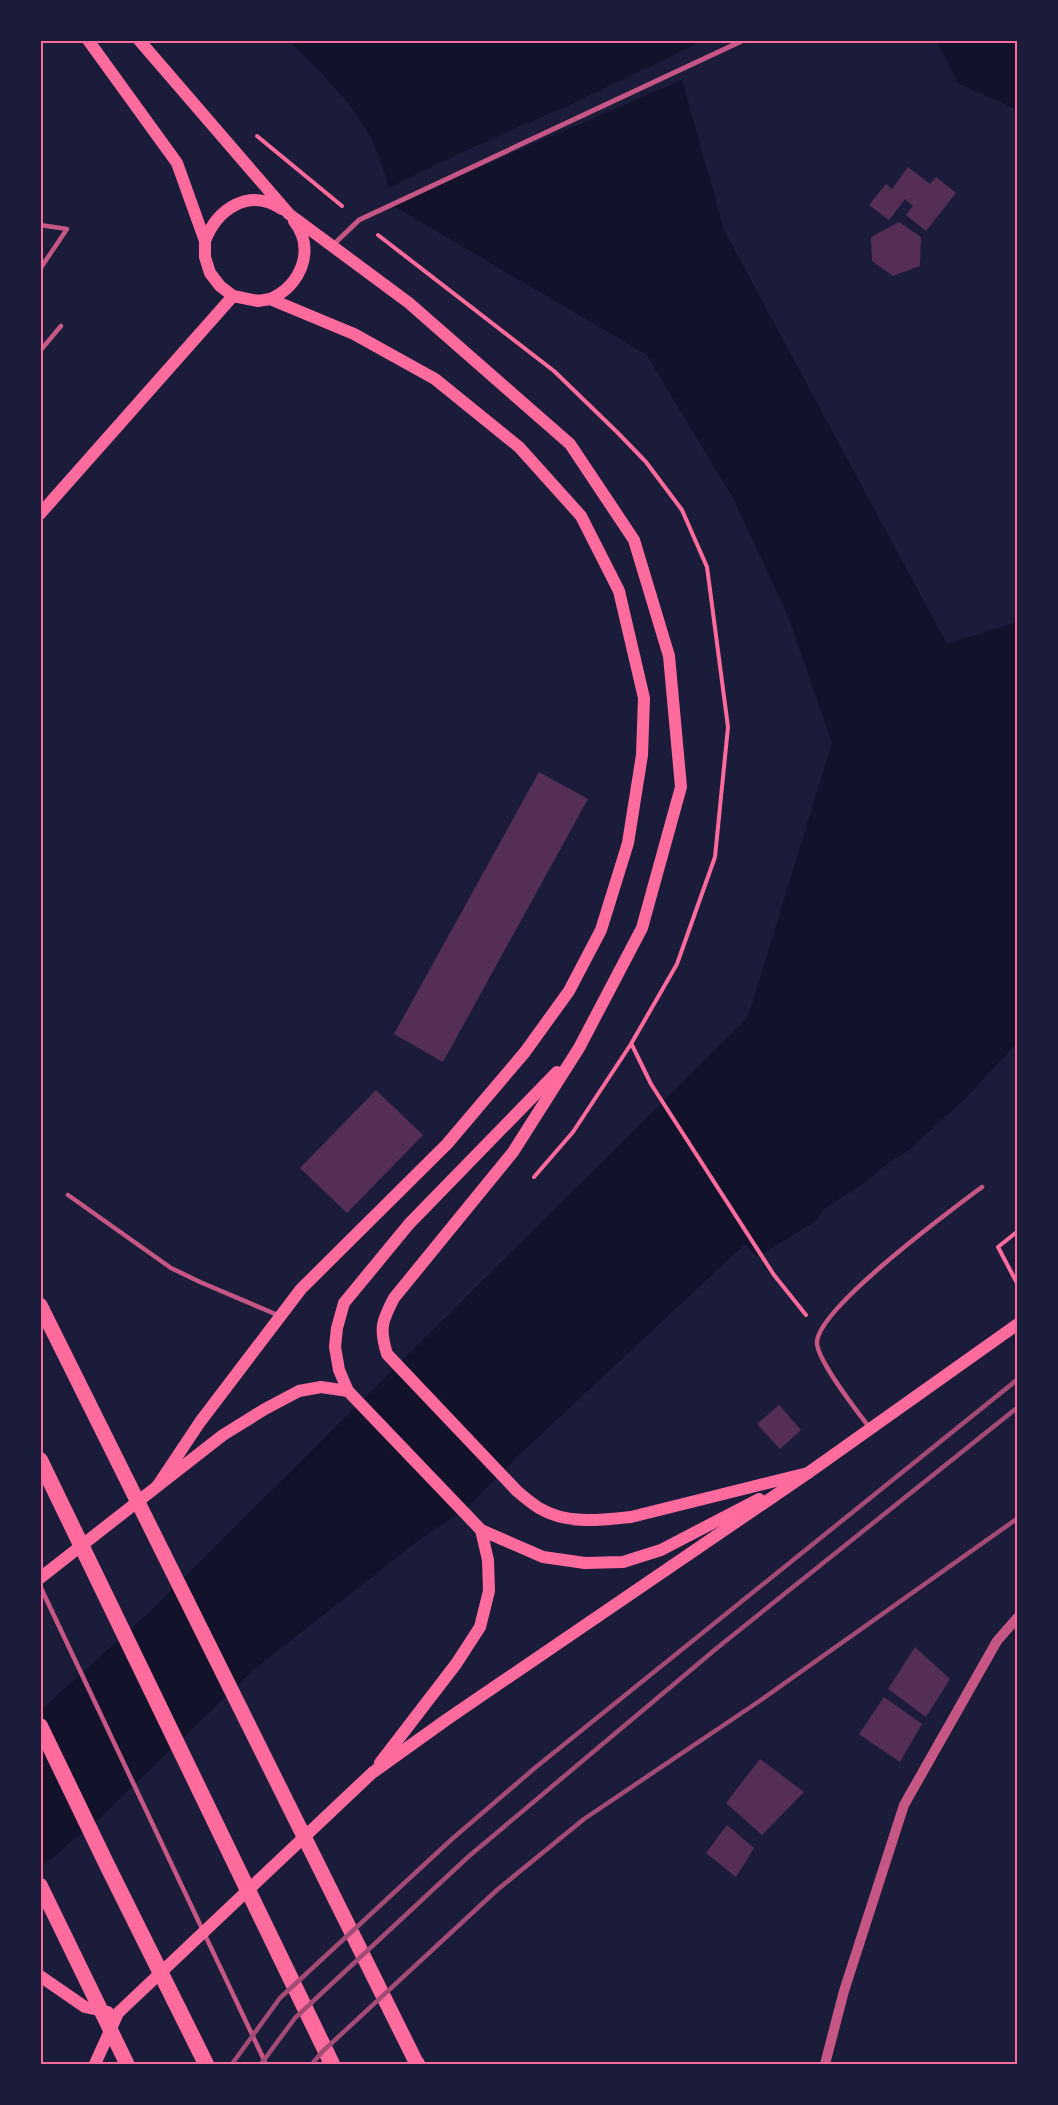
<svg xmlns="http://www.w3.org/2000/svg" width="1058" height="2105" font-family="'Noto Sans',sans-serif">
	<rect width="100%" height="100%" fill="#1b1b3a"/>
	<g fill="#12122b">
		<path d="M289,41H702L578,101L460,153L389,188C384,172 379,155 372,140C352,101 319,71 289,41Z"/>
		<path d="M937,41H1017V110L958,83Z"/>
		<path d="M682,80L724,230L947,644L1017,622V1043L967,1097L904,1154L890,1161L866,1182L822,1210L817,1220L757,1257L745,1244L519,1455L467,1508L419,1540L253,1670L101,1817L41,1867L40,1711L144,1617L748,1017L832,743L788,616L733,498L647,355L392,205Z"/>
	</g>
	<g fill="#542f53">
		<path d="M908,167L930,184L936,177L956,193L926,231L906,215L913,206L905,199L889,220L869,205L886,184L892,189Z"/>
		<path d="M899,222L921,237L920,266L893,276L872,261L871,237Z"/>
		<path d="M539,772L588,799L443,1062L394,1034Z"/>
		<path d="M376,1090L423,1135L347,1213L300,1168Z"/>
		<path d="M779,1405L801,1430L780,1449L757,1424Z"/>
		<path d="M915,1647L950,1679L926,1717L888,1689Z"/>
		<path d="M884,1697L922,1724L900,1762L859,1734Z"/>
		<path d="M760,1759L804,1792L762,1835L726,1803Z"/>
		<path d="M727,1825L754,1848L736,1877L706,1853Z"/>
	</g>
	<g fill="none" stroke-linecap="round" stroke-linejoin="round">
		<g stroke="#ff6b9d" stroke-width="4">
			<path d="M257,136L342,206"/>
			<path d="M378,235L554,371L617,432L646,462L682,510L707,567L728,727L715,857L677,964L631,1044L573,1132L534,1177"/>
			<path d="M632,1045L651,1084L774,1275L806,1315"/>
			<path d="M1018,1231L998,1247L1018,1285"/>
		</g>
		<g stroke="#c65784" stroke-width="4.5">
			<path d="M40,225L67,229L40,269"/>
			<path d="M40,351L61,326"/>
			<path d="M68,1195L171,1268L200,1282L280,1316"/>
			<path d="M869,1427C857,1411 816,1359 817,1342C819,1307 950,1211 982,1187"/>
			<path d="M40,1586L266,2064"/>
		</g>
		<path stroke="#c65784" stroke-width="5" d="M333,245L359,220L744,40"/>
		<path stroke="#c65784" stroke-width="10" d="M825,2064L844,1991L904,1805L997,1641L1018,1617"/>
		<g stroke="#ff6b9d" stroke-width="12">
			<path d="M88,40L177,163L205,241V257L210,273L220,286L233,296L258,301L270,299L354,334L435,379L519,447L581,516L619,591L644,698L642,755L628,843L601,930L569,991L525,1052L447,1144L301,1289L200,1422L158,1485"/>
			<path d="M139,40L289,214L409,303L570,444L634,540L669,656L681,787L642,928L579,1048L513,1152L394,1298C382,1321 379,1328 387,1354L517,1491C524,1497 531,1503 539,1508C567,1525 601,1520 631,1517L808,1473"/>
			<path d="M205,241C217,209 249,187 282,209"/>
			<path d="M270,299C301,286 316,249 294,221"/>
			<path d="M40,514L233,296"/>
			<path d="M557,1072L409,1224L344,1303L337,1328L335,1347L339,1370L348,1391L481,1530L543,1557L585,1563L623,1562L661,1550L759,1499"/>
			<path d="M40,1578L223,1435L265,1409L299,1391L321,1387L348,1391"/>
			<path d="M380,1763L456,1664L480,1627L489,1591L488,1560L481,1530"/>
			<path d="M40,1976L85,2007L108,2012"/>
			<path d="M95,2064L118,2013L372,1773L446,1720L808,1473L1018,1324"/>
		</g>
		<g stroke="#ff6b9d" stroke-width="15">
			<path d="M40,1305L417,2064"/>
			<path d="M40,1885L127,2064"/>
		</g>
		<g stroke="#ff6b9d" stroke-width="16">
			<path d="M40,1460L332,2064"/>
			<path d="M40,1726L107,1865L206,2064"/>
			<path d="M416,2064H417"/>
		</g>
		<g stroke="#a44b75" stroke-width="4.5">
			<path d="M232,2064L280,1998L452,1839L536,1767L1018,1379"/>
			<path d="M261,2064L295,2018L468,1857L717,1648L1018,1407"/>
			<path d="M312,2064L322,2052L497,1890L584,1819L761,1700L1018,1518"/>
		</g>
	</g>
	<rect width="1058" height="2105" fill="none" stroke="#1b1b3a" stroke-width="84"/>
	<rect x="42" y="42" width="974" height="2021" fill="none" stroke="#ff6b9d" stroke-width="2"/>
</svg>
